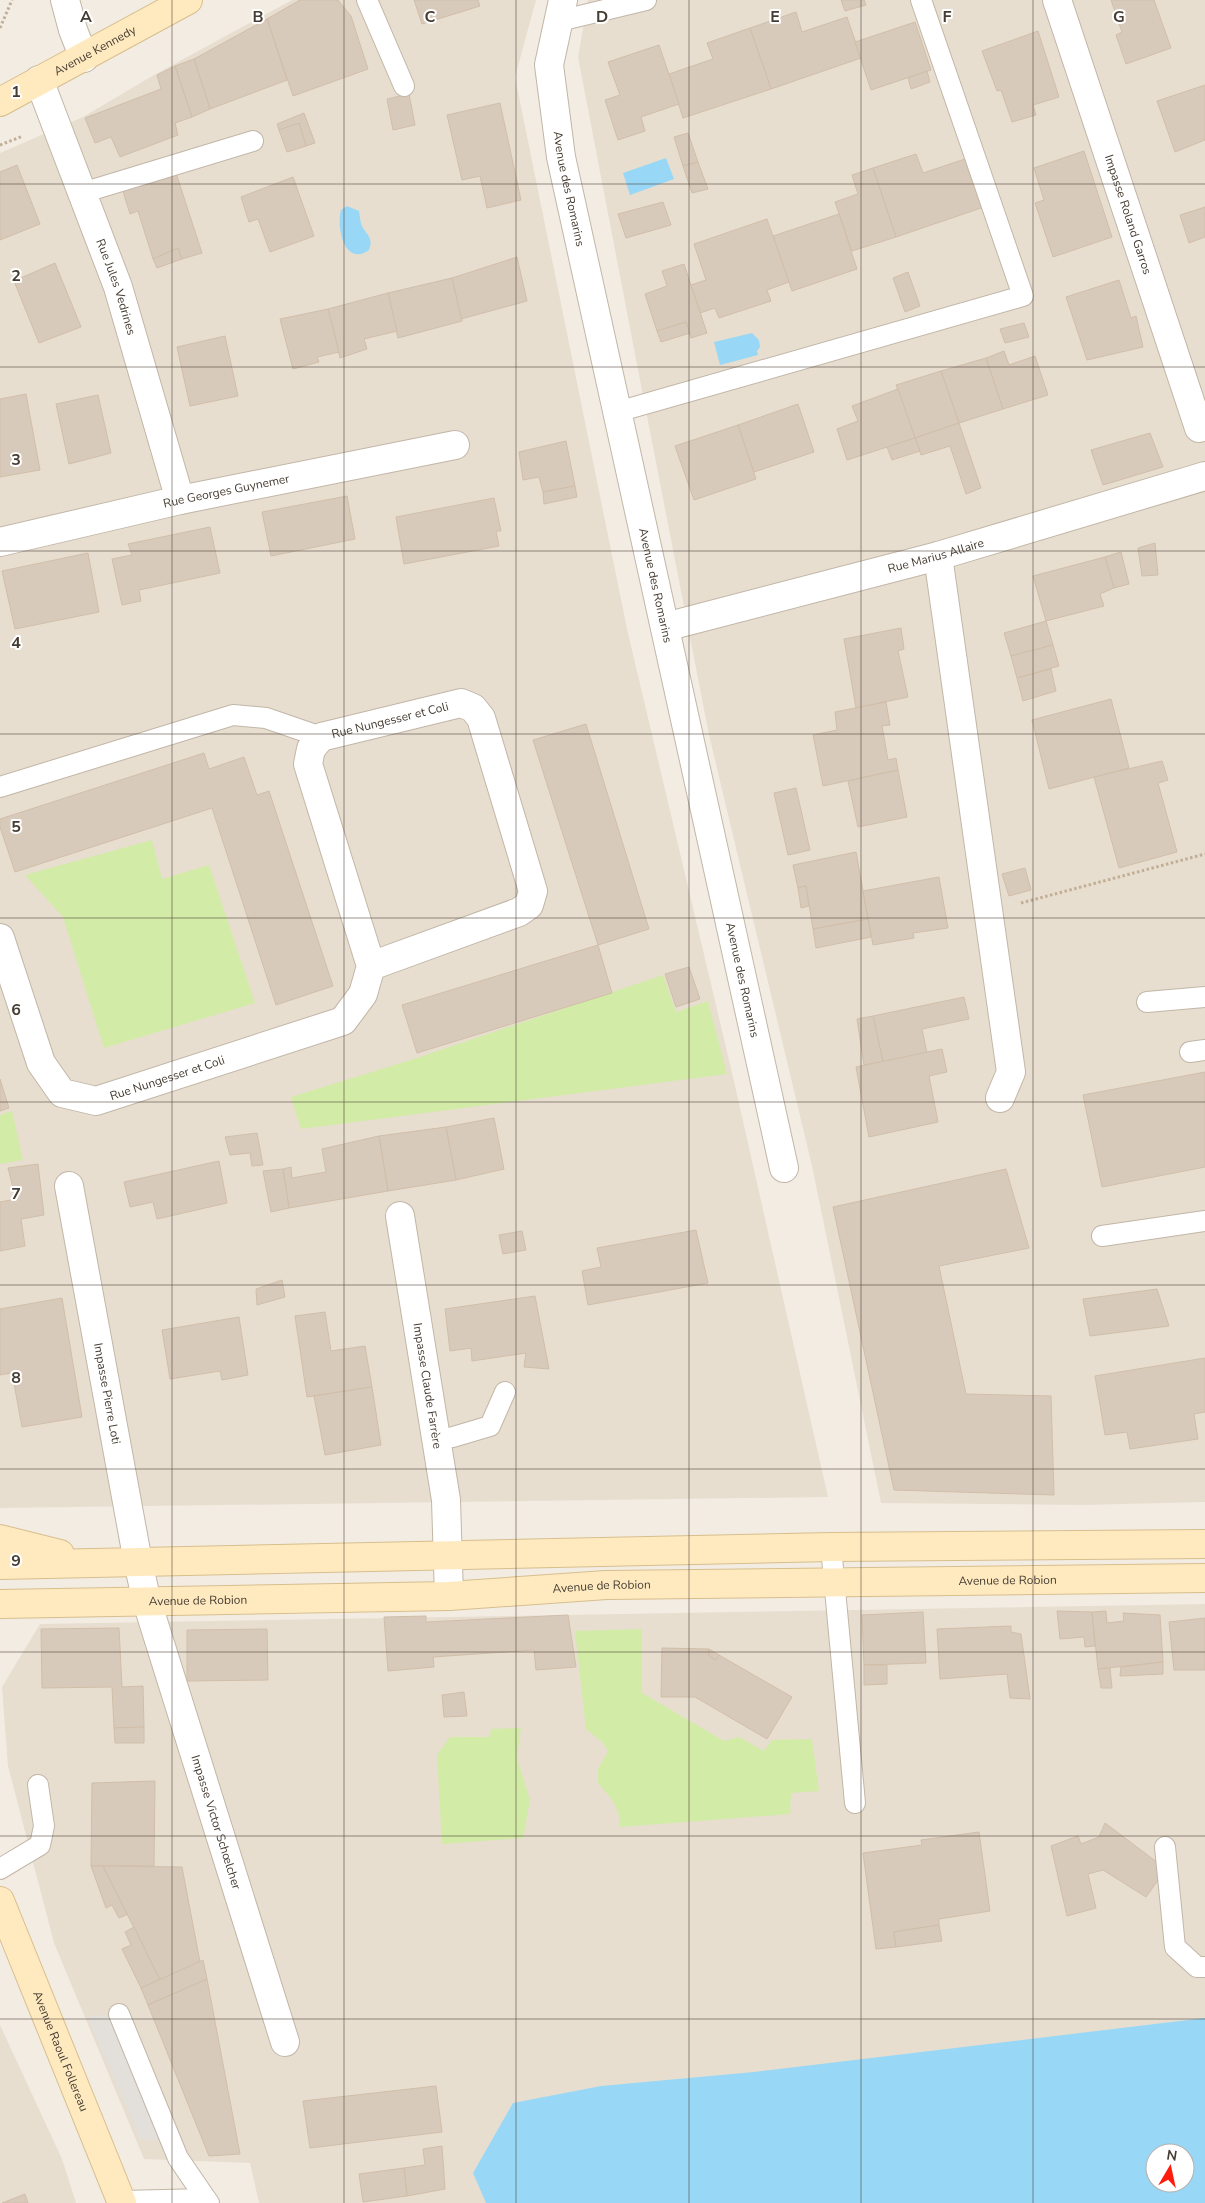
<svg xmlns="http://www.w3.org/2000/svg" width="1205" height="2203" font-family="'Nunito Sans',sans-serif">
	<rect width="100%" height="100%" fill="#f3ece2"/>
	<g fill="#e7ded0" fill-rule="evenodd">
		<path d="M292,0H536L515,77L627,629L733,1077L828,1497L0,1508V153L83,117L154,75Z"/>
		<path d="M588,0H1205V1502L1081,1505L881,1503L812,1166L709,735L639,375L578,57Z"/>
		<path d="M1205,1604V2203H259L250,2163L144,2159L54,1943L8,1766L2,1687L40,1624ZM1155,2153H1185V2183H1155Z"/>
		<path d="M0,2025L62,2159L76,2203H0Z"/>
	</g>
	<g fill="#d2eba6">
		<path d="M152,840L162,879L209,865L255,1003L104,1048L63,917L25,875Z"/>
		<path d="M663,975L676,1012L708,1001L727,1074L301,1129L291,1097L417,1058Z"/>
		<path d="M12,1111L23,1160L0,1164V1115Z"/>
		<path d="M642,1629V1693L724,1741L739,1737L764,1751L772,1740L812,1739L819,1791L791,1793L790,1814L620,1827C620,1807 611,1798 598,1783V1769L608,1751L603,1743L586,1729L575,1631Z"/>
		<path d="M521,1728L517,1758L530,1800L523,1838L442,1844L437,1755L450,1737H490L491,1729Z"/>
	</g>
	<path fill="#e3dfdb" d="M114,2015L165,2141L140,2139L87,2016Z"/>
	<g fill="#98d8f6" fill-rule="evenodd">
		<path d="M666,158L674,179L630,195L623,173Z"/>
		<path d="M347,206L359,211C360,216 360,223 363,228C369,237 373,239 369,250C345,267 336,228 341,210Z"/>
		<path d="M752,333L759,340L760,347L757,351L758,355L720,365L714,342Z"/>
		<path d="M1205,2018V2203H486L473,2173L513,2103L601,2086L754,2072ZM1155,2153H1185V2183H1155Z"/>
	</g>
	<g fill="#d8caba" stroke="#d1bea9">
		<path d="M300,0H338L351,16L368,69L293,96L267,19Z"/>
		<path d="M414,0H478L480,6L422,24Z"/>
		<path d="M841,0H864L866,5L845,11Z"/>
		<path d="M1111,0H1154L1171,48L1126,64L1116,35L1122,32Z"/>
		<path d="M796,12L802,32L847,17L861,58L771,89L750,28Z"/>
		<path d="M267,19L287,80L210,109L194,59Z"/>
		<path d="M915,22L931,70L871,90L855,42Z"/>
		<path d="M750,28L771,89L683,118L669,74L713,59L707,43Z"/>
		<path d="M1038,31L1059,97L1033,105L1036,115L1012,122L1001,90L997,91L982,51Z"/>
		<path d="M659,45L679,104L641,117L645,131L618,140L605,100L620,95L608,62Z"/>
		<path d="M194,59L210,109L192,117L175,66Z"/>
		<path d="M175,66L192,117L175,123L178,135L120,157L111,137L95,143L85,118L161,89L157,75Z"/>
		<path d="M927,71L930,82L911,89L908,78Z"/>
		<path d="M1205,85V140L1175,152L1157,101Z"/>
		<path d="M409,94L415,125L393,130L387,99Z"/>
		<path d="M500,103L521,200L487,208L480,176L462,180L447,115Z"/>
		<path d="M304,113L315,143L306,146L299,123L279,130L277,124Z"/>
		<path d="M299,123L306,146L287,152L279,130Z"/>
		<path d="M688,133L698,162L683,166L674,137Z"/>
		<path d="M1084,151L1112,237L1053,257L1035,203L1044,200L1034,168Z"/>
		<path d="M916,154L923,173L968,158L984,207L896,237L873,168Z"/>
		<path d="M698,162L708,189L692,193L683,166Z"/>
		<path d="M17,165L40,224L0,240V172Z"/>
		<path d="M873,168L896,237L852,251L835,202L858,194L852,175Z"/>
		<path d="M175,170L202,253L182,259L178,248L153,259L138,211L130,214L122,188Z"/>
		<path d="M293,177L314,236L270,252L258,219L249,222L241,197Z"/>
		<path d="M663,202L671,225L626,238L618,214Z"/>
		<path d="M1205,207V237L1189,243L1180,215Z"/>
		<path d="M839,214L857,269L792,291L773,236Z"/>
		<path d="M767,219L789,282L767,290L771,301L719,318L715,308L700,313L691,285L706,280L694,244Z"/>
		<path d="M178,248L182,259L157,268L153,259Z"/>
		<path d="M517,257L527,301L461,319L452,278Z"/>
		<path d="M55,263L81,327L39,343L14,281Z"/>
		<path d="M684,264L707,333L691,338L686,322L657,331L645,294L667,286L662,271Z"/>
		<path d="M908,272L920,306L905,312L893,278Z"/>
		<path d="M452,278L462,321L398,338L388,293Z"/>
		<path d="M1119,280L1131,318L1136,316L1143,347L1087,360L1066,297Z"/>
		<path d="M388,293L397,331L364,339L367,349L340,358L328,309Z"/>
		<path d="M328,309L339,352L317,357L319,362L293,369L280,319Z"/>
		<path d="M686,322L690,333L661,342L657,331Z"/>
		<path d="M1024,323L1029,337L1005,343L1000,329Z"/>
		<path d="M225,336L238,396L190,406L177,347Z"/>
		<path d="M1004,351L1009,365L1035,356L1048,395L1003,409L986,358Z"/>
		<path d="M986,358L1003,409L959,423L941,371Z"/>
		<path d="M941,371L959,423L915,438L896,385Z"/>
		<path d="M898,389L915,438L847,460L837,429L858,421L852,406Z"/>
		<path d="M26,394L40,470L0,477V399Z"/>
		<path d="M98,395L111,453L69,464L56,404Z"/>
		<path d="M798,404L814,452L754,472L738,425Z"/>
		<path d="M959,423L981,488L966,494L950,446L921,455L915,438Z"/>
		<path d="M738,425L756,479L694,500L675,446Z"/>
		<path d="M1150,433L1163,467L1103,485L1091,450Z"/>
		<path d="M915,438L920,451L892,460L887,447Z"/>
		<path d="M566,441L575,486L543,492L539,477L523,480L519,452Z"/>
		<path d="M575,486L577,497L544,504L543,492Z"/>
		<path d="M347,496L355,539L271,556L262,512Z"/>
		<path d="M494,498L501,531H496L499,546L404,564L396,517Z"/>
		<path d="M210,527L220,573L139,590L141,601L122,605L112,559L132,555L128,544Z"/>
		<path d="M1155,543L1158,575L1142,576L1138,548Z"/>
		<path d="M1121,552L1129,584L1114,588L1105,557Z"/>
		<path d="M88,553L99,612L15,629L2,571Z"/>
		<path d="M1105,557L1114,588L1100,594L1104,606L1046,621L1033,576Z"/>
		<path d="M1046,621L1053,645L1011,656L1004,633Z"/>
		<path d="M901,628L904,649L898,651L908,697L856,708L844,639Z"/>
		<path d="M1053,645L1059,666L1017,678L1011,656Z"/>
		<path d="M1051,669L1056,691L1023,701L1017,678Z"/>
		<path d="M1111,699L1129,768L1049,789L1032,720Z"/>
		<path d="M886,702L890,725L882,726L888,760L896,758L898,770L823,786L813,735L837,730L835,712Z"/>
		<path d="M586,724L649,929L598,945L533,740Z"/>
		<path d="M204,753L209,769L244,757L257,795L269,791L333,986L276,1005L212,808L15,872L0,827V819Z"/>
		<path d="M1162,761L1168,780L1158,783L1177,852L1119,868L1094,777Z"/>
		<path d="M898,770L907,817L858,827L848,781Z"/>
		<path d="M796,788L810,850L788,855L774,793Z"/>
		<path d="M856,852L868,919L813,929L806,886L798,888L793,865Z"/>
		<path d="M1025,868L1031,890L1009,896L1002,874Z"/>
		<path d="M939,877L948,928L913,933L914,938L873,945L863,891Z"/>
		<path d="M806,886L809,906L801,908L798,888Z"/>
		<path d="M868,919L871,937L816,948L813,929Z"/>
		<path d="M598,945L612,993L417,1053L402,1005Z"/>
		<path d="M689,967L700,999L676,1007L665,974Z"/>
		<path d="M964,997L969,1019L922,1029L927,1053L883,1062L873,1016Z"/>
		<path d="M873,1016L883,1062L864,1065L857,1019Z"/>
		<path d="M942,1049L947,1072L929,1076L938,1122L869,1137L856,1067Z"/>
		<path d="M1205,1072V1167L1102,1187L1083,1095Z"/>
		<path d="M0,1079L9,1108L0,1111Z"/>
		<path d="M494,1118L504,1169L456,1180L446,1127Z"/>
		<path d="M446,1127L456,1180L388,1191L379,1136Z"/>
		<path d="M257,1133L263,1165L252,1166L250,1153L230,1155L225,1137Z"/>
		<path d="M379,1136L388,1191L289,1208L283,1169L291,1167L292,1178L326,1172L322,1149Z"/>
		<path d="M219,1161L227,1203L157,1219L153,1202L130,1207L124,1182Z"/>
		<path d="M38,1164L44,1215L21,1219L25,1246L0,1251V1202L16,1199L8,1168Z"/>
		<path d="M283,1169L289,1208L271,1212L263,1171Z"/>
		<path d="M1006,1169L1029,1248L939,1266L966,1394L1051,1396L1054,1495L894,1490L833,1207Z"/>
		<path d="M696,1230L708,1283L588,1305L582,1271L601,1267L597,1248Z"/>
		<path d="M522,1231L526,1250L503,1254L499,1235Z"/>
		<path d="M282,1280L285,1297L257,1305L256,1289Z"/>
		<path d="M1157,1289L1169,1326L1090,1336L1083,1299Z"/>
		<path d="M535,1296L549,1369L524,1367L526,1353L472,1361L471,1348L450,1351L445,1309Z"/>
		<path d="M62,1298L82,1417L22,1427L12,1373L0,1375V1309Z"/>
		<path d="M325,1312L331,1351L365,1346L372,1387L307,1397L295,1316Z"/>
		<path d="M239,1317L248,1375L222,1380L220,1371L170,1379L162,1330Z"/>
		<path d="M1205,1358V1412L1194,1414L1198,1439L1130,1449L1127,1432L1105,1435L1095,1376Z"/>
		<path d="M372,1387L381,1445L325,1455L314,1396Z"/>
		<path d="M1057,1611L1092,1612L1095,1646L1085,1647L1084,1637L1060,1639Z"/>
		<path d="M1106,1611L1107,1623L1124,1621L1123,1613L1160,1615L1163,1662L1098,1669L1092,1612Z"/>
		<path d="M923,1612L926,1663L864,1665L862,1615Z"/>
		<path d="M568,1615L576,1667L536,1670L534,1650L433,1657L434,1667L388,1671L384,1617L426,1616V1622Z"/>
		<path d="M1205,1618V1670H1174L1169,1622Z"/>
		<path d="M1011,1626V1632L1021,1634L1030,1699L1010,1698L1007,1674L940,1679L937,1629Z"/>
		<path d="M119,1628L122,1687L143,1686L144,1727L114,1728L112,1687L42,1688L41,1629Z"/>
		<path d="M267,1629L268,1680L187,1681V1630Z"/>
		<path d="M662,1648L709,1649V1656L716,1660L719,1655L792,1697L767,1739L695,1697H661Z"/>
		<path d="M709,1649L719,1655L716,1660L709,1656Z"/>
		<path d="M1163,1662V1674L1120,1676L1121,1667Z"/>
		<path d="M864,1665H887V1684L864,1685Z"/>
		<path d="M1110,1668L1112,1688H1101L1098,1669Z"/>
		<path d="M464,1692L467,1716L444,1717L442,1695Z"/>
		<path d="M144,1727V1743H115L114,1728Z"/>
		<path d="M155,1781L154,1866H91L92,1783Z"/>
		<path d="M1105,1823L1166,1869L1146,1897L1103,1870L1088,1874L1096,1908L1067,1916L1051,1846L1078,1836L1081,1844L1099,1837Z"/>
		<path d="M979,1832L990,1911L939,1919V1925L894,1932L896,1947L876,1949L863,1853L922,1845L921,1840Z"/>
		<path d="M91,1866H103L128,1914L119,1918L112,1905L106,1908Z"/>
		<path d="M103,1866L182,1867L200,1962L160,1980Z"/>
		<path d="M939,1925L942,1941L896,1947L894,1932Z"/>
		<path d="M134,1927L160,1980L141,1988L122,1949L131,1945L125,1932Z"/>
		<path d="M203,1960L207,1979L148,2005L141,1988Z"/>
		<path d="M207,1979L240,2154L209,2156L148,2005Z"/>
		<path d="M436,2086L442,2132L310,2148L303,2101Z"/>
		<path d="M442,2146L445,2189L407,2196L404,2168L425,2165L423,2149Z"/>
		<path d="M404,2168L407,2196L363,2202L359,2174Z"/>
		<path d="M25,2194L28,2203H2Z"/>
	</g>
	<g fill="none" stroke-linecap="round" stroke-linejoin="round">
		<g stroke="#c2b6a7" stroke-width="22">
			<g id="lane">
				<path d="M367,0L404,86"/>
				<path d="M559,21L646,0"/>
				<path d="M82,193L253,141"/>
				<path d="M617,412L1023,296L921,0"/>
				<path d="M0,787L233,715L266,718L321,737"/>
				<path d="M1147,1002L1205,997"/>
				<path d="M1190,1052L1205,1050"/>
				<path d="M1102,1236L1205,1221"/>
				<path d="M436,1440L453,1437L490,1426L505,1392"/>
				<path d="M831,1547L855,1803"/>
				<path d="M1165,1847L1175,1947L1197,1967H1205"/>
				<path d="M0,1869L40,1845L44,1826L38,1785"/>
				<path d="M119,2014L178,2158L206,2199"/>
				<path d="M121,2201L206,2199L209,2203"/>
			</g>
		</g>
		<g stroke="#c2b6a7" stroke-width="30">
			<g id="street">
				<path d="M65,0L73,30L84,58"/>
				<path id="s1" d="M563,0L549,65L561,157L784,1168"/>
				<path id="s2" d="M1057,0L1199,428"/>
				<path id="s3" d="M39,80L118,287L180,500"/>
				<path id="s4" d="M0,542L180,500L455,445"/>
				<path d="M938,556L1011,1072L1000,1098"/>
				<path id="s5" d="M665,627L938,556L1205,476"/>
				<path id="s6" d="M0,938L41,1063L62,1093L96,1101L343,1021L363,994L371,966L308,764L311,749L321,737L461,703L473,708L481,718L533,891L529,905L519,912L371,966"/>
				<path id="s7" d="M69,1186L138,1562L147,1602L285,2042"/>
				<path id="s8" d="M400,1216L446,1500L449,1596"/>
			</g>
		</g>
		<g stroke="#d7be8d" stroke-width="30">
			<g id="secondary">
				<path id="s9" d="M0,102L188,0"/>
				<path d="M0,1539L60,1554"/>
				<path d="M0,1565L831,1547L1205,1544"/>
				<path id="s10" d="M0,1604L449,1596L606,1585L1205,1578"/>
				<path id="s11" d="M0,1901L122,2203"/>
			</g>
		</g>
		<g stroke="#c2ae94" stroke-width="3" stroke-dasharray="2.5 2.5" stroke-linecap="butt">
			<path d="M0,28L12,0"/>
			<path d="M0,145L23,136"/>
			<path d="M1021,903L1205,854"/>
		</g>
		<use href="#lane" stroke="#fff" stroke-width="20"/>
		<use href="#street" stroke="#fff" stroke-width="28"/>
		<use href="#secondary" stroke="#ffeac0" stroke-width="28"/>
	</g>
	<path fill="none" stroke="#453c32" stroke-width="1" stroke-opacity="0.55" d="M172,0V2203M344,0V2203M516,0V2203M689,0V2203M861,0V2203M1033,0V2203M0,184H1205M0,367H1205M0,551H1205M0,734H1205M0,918H1205M0,1102H1205M0,1285H1205M0,1469H1205M0,1652H1205M0,1836H1205M0,2019H1205"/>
	<g text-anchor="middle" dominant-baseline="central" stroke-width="4" stroke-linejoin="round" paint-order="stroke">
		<g font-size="12" fill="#453c32" stroke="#fff">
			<text stroke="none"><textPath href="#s9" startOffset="108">Avenue Kennedy</textPath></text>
			<text stroke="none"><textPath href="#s1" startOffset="192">Avenue des Romarins</textPath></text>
			<text stroke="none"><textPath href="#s2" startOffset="226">Impasse Roland Garros</textPath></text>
			<text stroke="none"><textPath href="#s3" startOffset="221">Rue Jules Vedrines</textPath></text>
			<text stroke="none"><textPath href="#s4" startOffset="232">Rue Georges Guynemer</textPath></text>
			<text stroke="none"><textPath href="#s5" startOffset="280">Rue Marius Allaire</textPath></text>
			<text stroke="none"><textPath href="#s1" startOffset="598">Avenue des Romarins</textPath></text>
			<text stroke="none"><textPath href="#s6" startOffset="839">Rue Nungesser et Coli</textPath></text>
			<text stroke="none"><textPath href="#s1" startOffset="1002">Avenue des Romarins</textPath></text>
			<text stroke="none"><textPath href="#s6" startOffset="278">Rue Nungesser et Coli</textPath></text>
			<text stroke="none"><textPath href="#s8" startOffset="172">Impasse Claude Farrère</textPath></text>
			<text stroke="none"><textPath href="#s7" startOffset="211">Impasse Pierre Loti</textPath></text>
			<text stroke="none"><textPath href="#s10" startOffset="1008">Avenue de Robion</textPath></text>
			<text stroke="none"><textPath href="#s10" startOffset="602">Avenue de Robion</textPath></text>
			<text stroke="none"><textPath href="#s10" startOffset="198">Avenue de Robion</textPath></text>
			<text stroke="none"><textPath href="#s7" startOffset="654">Impasse Victor Schœlcher</textPath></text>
			<text stroke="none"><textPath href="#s11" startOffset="162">Avenue Raoul Follereau</textPath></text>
		</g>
	</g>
	<g font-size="16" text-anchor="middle" font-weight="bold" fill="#453c32" stroke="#fff" stroke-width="4" stroke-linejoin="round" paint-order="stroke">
		<text x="86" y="22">A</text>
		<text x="258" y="22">B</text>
		<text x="430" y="22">C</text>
		<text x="602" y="22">D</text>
		<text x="775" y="22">E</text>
		<text x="947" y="22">F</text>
		<text x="1119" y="22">G</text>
		<text x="16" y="97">1</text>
		<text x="16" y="281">2</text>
		<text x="16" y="465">3</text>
		<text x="16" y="648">4</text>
		<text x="16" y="832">5</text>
		<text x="16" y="1015">6</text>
		<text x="16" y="1199">7</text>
		<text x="16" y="1383">8</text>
		<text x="16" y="1566">9</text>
	</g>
	<g transform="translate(1170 2168) rotate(9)"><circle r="24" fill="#ffffff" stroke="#b5b1ad"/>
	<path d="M0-4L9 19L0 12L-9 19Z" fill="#ff1c0d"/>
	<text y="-8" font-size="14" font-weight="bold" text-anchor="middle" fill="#453c32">N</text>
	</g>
</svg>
